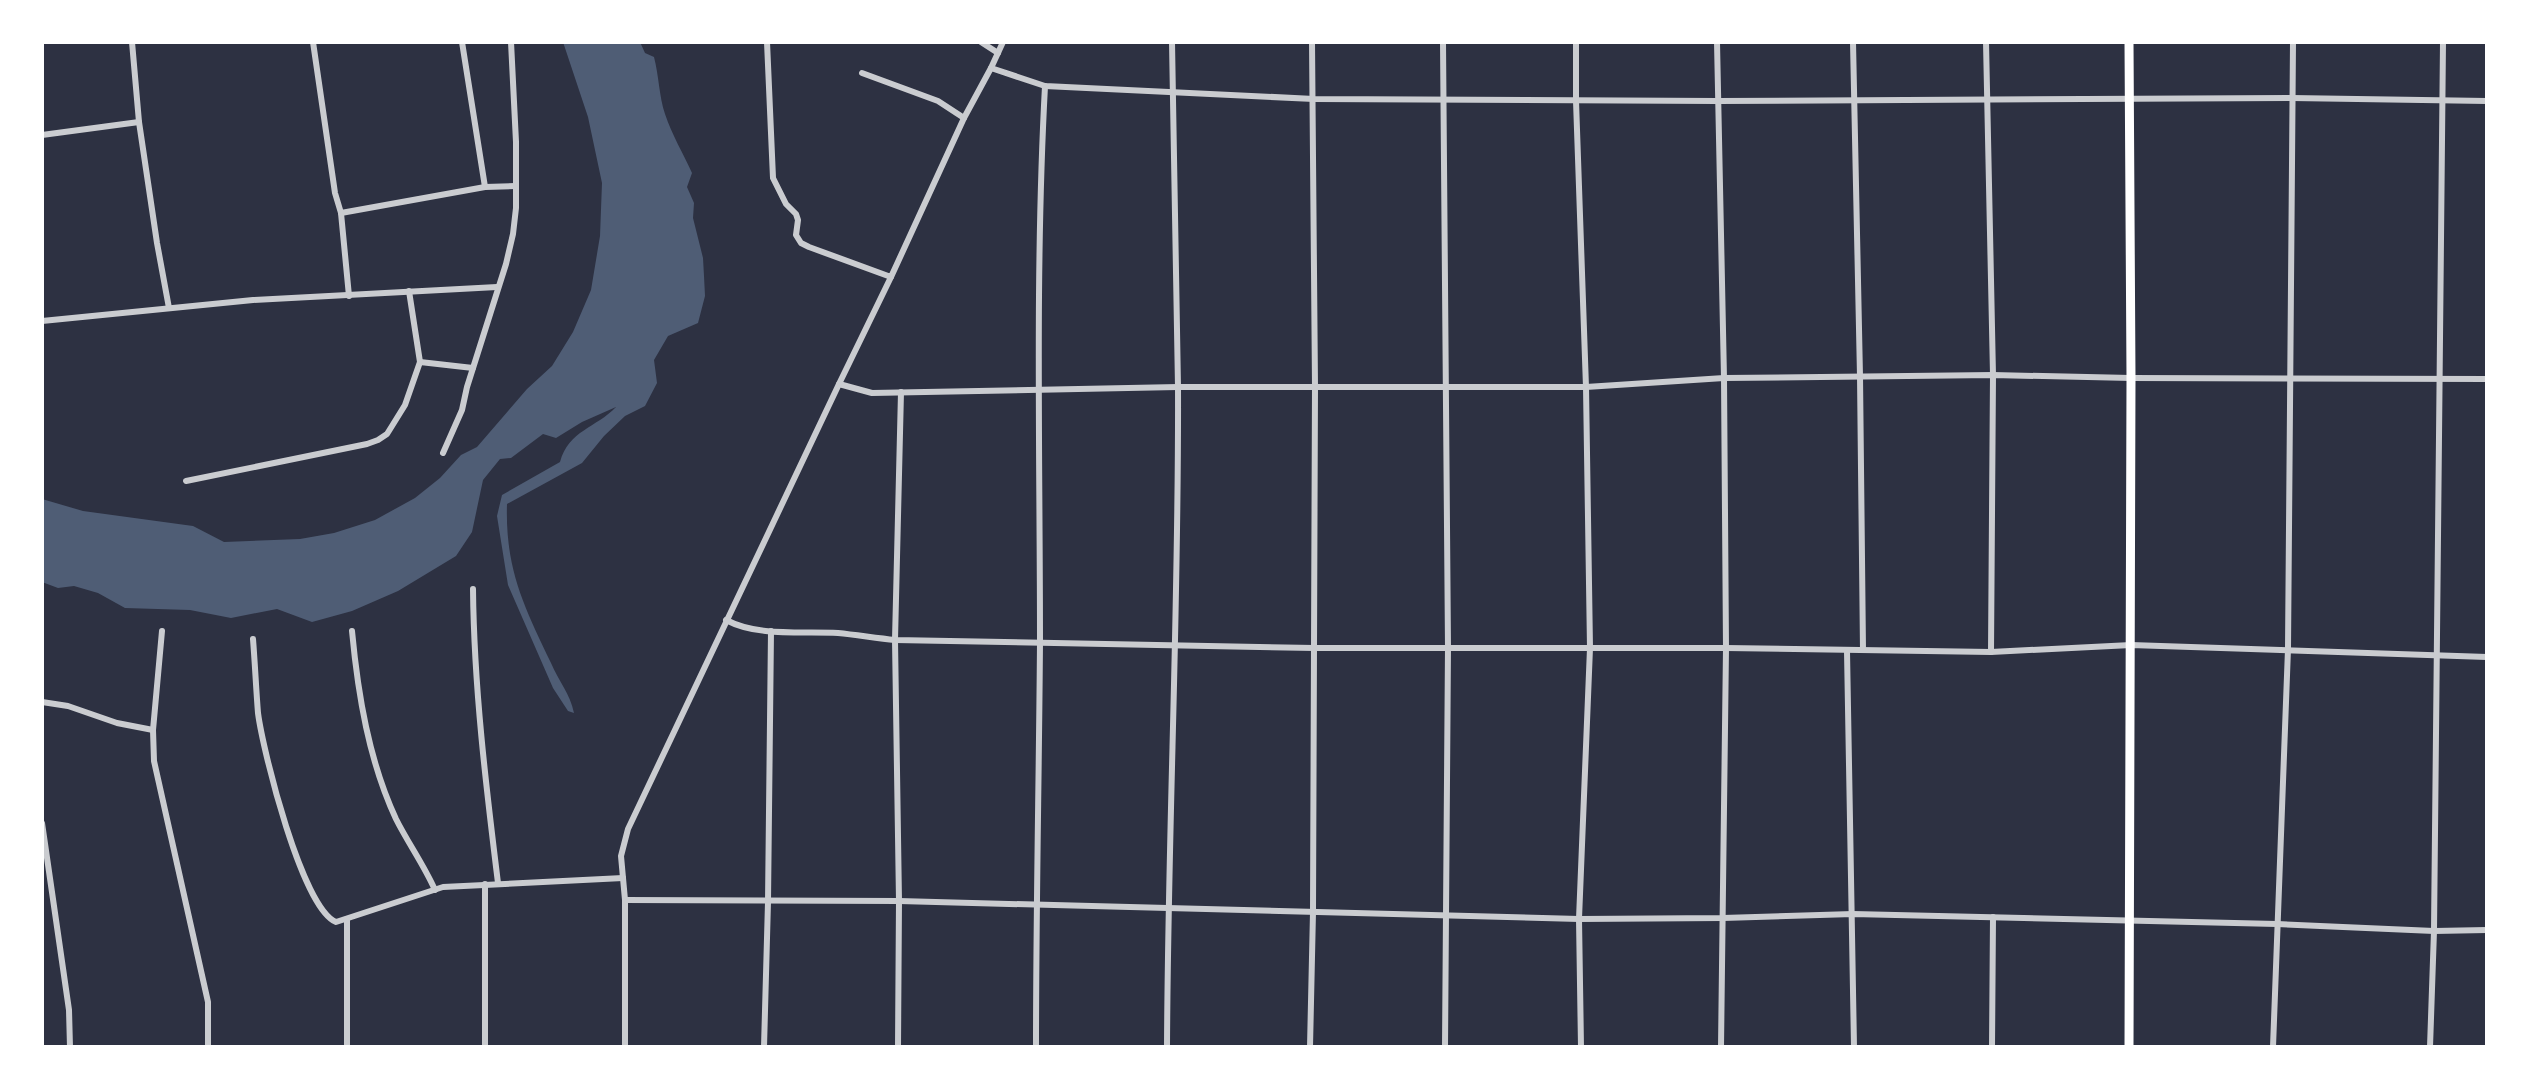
<svg xmlns="http://www.w3.org/2000/svg" width="2529" height="1089" font-family="Mulish,sans-serif">
	<rect width="100%" height="100%" fill="#2d3142"/>
	<path fill="#4f5d75" d="M563,42H640L645,53L654,57C659,76 659,96 665,114C672,135 683,153 692,173L687,187L694,203L693,218L703,258L704,276L705,296L698,323L668,336L654,360L657,383L645,406L625,416L604,436L582,463L507,504C505,569 524,606 551,663C559,682 570,693 574,713L568,711L553,688L508,585L497,516L502,495L560,462C569,430 596,428 616,407L582,422L556,438L543,434L511,458L500,459L483,480L472,532L456,556L398,591L352,611L312,622L277,609L231,618L190,610L125,608L98,593L74,586L58,588L42,582V499L83,511L193,526L224,542L300,539L334,533L375,520L415,498L440,478L461,455L477,447L527,389L552,366L573,332L591,290L600,236L602,183L588,117Z"/>
	<g fill="none" stroke-linecap="round" stroke-linejoin="round">
		<g stroke="#caccd0" stroke-width="6">
			<path d="M132,42L139,122L157,243L169,308"/>
			<path d="M313,42L335,193L341,213L349,296"/>
			<path d="M462,42L485,187"/>
			<path d="M767,42L773,178L786,204L796,214L798,220L796,235L801,243L809,247L891,277L964,118"/>
			<path d="M981,42L998,53"/>
			<path d="M1443,42L1448,647L1445,1047"/>
			<path d="M1576,42V101L1586,387L1590,648L1579,919L1581,1047"/>
			<path d="M1717,42L1724,378L1726,648L1721,1047"/>
			<path d="M1853,42L1860,376L1863,650"/>
			<path d="M1986,42L1993,375L1991,652"/>
			<path d="M991,68L1003,42"/>
			<path d="M862,73L938,101L964,118L991,68L1045,86L1314,99L1717,101L2292,98L2487,101"/>
			<path d="M42,135L139,122"/>
			<path d="M341,213L485,187L515,186"/>
			<path d="M891,277L839,384L872,393L1178,387H1586L1724,378L1993,375L2131,378L2487,379"/>
			<path d="M42,321L253,300L497,287"/>
			<path d="M420,362L473,368"/>
			<path d="M443,453L462,410L467,387L506,264L513,234L516,208V142L511,42"/>
			<path d="M186,481L367,444L378,440L387,434L392,426L405,405L420,362L409,291"/>
			<path d="M473,589C474,687 486,786 498,883"/>
			<path d="M726,620C758,637 802,631 838,633C857,635 876,638 895,640L1314,648H1726L1991,652L2131,645L2487,657"/>
			<path d="M162,631L153,730L154,761L208,1002V1047"/>
			<path d="M352,631C358,695 369,761 396,819C408,843 424,865 435,890"/>
			<path d="M253,639C255,664 256,688 258,713C263,751 302,908 336,922L443,887L623,878"/>
			<path d="M1847,651L1854,1047"/>
			<path d="M42,702L68,706L117,723L153,730"/>
			<path d="M42,823L69,1010L70,1047"/>
			<path d="M485,884V1047"/>
			<path d="M625,900L899,901L1579,919L1723,918L1853,914L2277,924L2434,931L2487,930"/>
			<path d="M347,919V1047"/>
			<path d="M625,1047V900L621,856L628,829L839,384"/>
			<path d="M764,1047L768,902L771,631"/>
			<path d="M898,1047L899,901L895,640L901,392"/>
			<path d="M1036,1047C1036,912 1039,777 1040,642C1040,457 1035,271 1045,86"/>
			<path d="M1167,1047C1168,827 1179,607 1178,387C1177,272 1173,157 1172,42"/>
			<path d="M1310,1047L1313,912L1315,386L1312,42"/>
			<path d="M1992,1047L1993,917"/>
			<path d="M2273,1047L2288,649L2293,42"/>
			<path d="M2430,1047L2434,931L2443,42"/>
		</g>
		<path stroke="#fff" stroke-width="9" d="M2129,42L2131,378L2129,1047"/>
	</g>
	<rect width="2529" height="1089" fill="none" stroke="#ffffff" stroke-width="88"/>
</svg>
